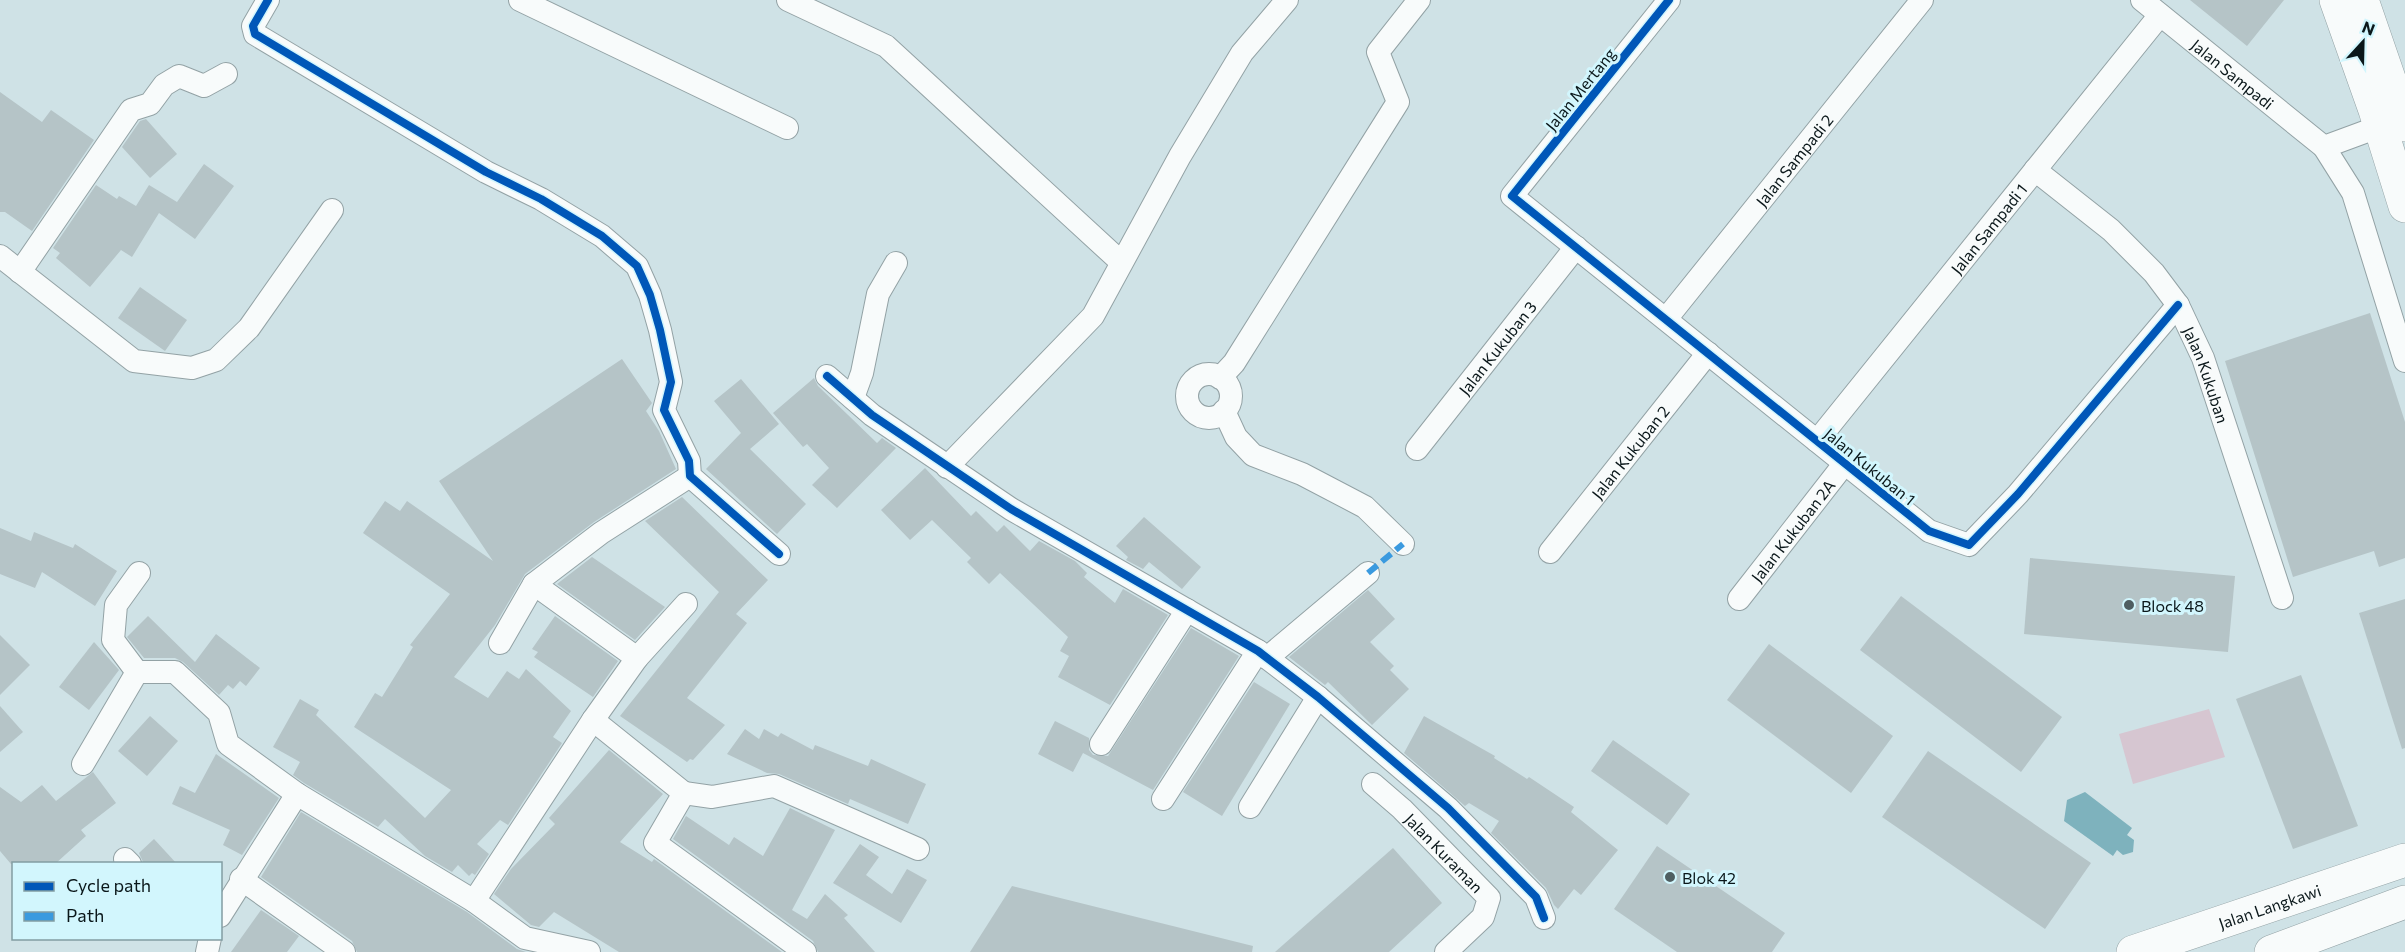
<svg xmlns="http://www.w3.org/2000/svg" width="2405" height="952" font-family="Commissioner,sans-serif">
	<rect width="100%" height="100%" fill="#cfe2e6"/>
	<path fill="#d6c6d1" d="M2209,709L2225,757L2133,784L2119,734Z"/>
	<path fill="#7eb2bd" d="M2085,792L2132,828L2127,835L2134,840L2133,852L2123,855L2117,850L2113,856L2064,821L2067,800Z"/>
	<g fill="#b5c4c7">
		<path d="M2190,0H2284L2247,46Z"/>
		<path d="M0,92L42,122L51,110L94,140L32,231L5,212H0Z"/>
		<path d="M146,119L177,154L150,178L122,147L140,121Z"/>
		<path d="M204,164L234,186L195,239L159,213L132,257L121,250L90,287L56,258L60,253L53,248L96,185L117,199L119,196L136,206L149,185L177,202Z"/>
		<path d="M140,287L187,320L165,351L118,318Z"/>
		<path d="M2370,313L2405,422V558L2379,567L2374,551L2293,577L2225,361Z"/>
		<path d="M622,359L652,403L646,411L659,431L676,469L594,522L525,574L495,625L454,677L488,698L507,671L519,679L526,669L571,711L553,737L562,743L508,825L500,820L477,844L489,854L475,875L472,873L469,876L458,865L452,872L425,856L385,819L378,827L304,783L293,775L300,762L273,747L300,699L319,710L316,715L425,818L451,790L354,727L375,693L382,697L413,647L410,645L450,594L363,533L385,501L400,511L407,501L493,561L439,481Z"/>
		<path d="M814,378L818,386L877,443L882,438L896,448L837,508L812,485L829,468L807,444L803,447L773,413Z"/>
		<path d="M741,379L779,424L750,449L806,504L777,534L706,469L741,433L714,401Z"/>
		<path d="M925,468L971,516L976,511L997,532L1004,525L1030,551L1039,541L1075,561L1087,573L1084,577L1115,603L1123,589L1168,615L1110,705L1058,677L1069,656L1060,651L1068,637L1000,573L989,584L967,562L971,558L932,520L910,540L881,510Z"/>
		<path d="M682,497L768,580L736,614L747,623L687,698L725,725L693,760L690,759L687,762L620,716L719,592L645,521Z"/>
		<path d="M1144,517L1201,567L1182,589L1149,562L1143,569L1126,560L1128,557L1116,546Z"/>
		<path d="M0,528L31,541L34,532L73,548L75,544L117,571L95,606L42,572L35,588L0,574Z"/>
		<path d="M592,557L665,607L635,640L557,584Z"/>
		<path d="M2030,558L2235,576L2228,652L2024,634Z"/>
		<path d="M1368,590L1395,619L1370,642L1394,666L1390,670L1409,689L1372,725L1328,682L1325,685L1289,657Z"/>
		<path d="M1901,596L2062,717L2021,772L1860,650Z"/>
		<path d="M2405,599V748L2402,749L2359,613Z"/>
		<path d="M148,616L195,662L216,634L260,668L246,686L240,681L233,689L228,685L219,695L183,662L175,658H144L127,637Z"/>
		<path d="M555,616L618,661L593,697L534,657L538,652L532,649Z"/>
		<path d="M1191,628L1239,656L1153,790L1083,753L1073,772L1038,754L1055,721L1089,738V750L1093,755L1108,756Z"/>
		<path d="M0,635L30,665L0,695Z"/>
		<path d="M94,642L119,670L89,710L59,687Z"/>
		<path d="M1769,644L1893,736L1851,793L1727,700Z"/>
		<path d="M2301,675L2358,826L2293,849L2236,699Z"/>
		<path d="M1254,682L1290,704L1222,816L1183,792Z"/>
		<path d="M0,706L23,732L0,752Z"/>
		<path d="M150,716L178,741L147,776L118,751Z"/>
		<path d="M1424,716L1495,756L1494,758L1527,779L1529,777L1574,807L1571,812L1618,850L1581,895L1574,889L1558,909L1554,905L1546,888L1491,833L1499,821L1469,803L1465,806L1404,753Z"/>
		<path d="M745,729L759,739L764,729L778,737L781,733L813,750L815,745L868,766L871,759L926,784L908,824L850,799L848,804L779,774L767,773L727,754Z"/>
		<path d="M1613,740L1690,794L1667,825L1591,771Z"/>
		<path d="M609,750L663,794L620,842L652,862L654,859L782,952H619L554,912L539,927L531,925L494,894L511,869L555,824L549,818Z"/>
		<path d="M1928,751L2091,863L2045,929L1882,817Z"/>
		<path d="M216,754L279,798L242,855L223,845L230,830L172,804L180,786L195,793Z"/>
		<path d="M93,772L116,803L81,830L86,836L55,864H11L0,851V787L21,802L42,785L56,801Z"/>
		<path d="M790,808L835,830L792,910L807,919L825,894L848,915L844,918L875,952H818L813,941L673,839L686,816L729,845L734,837L763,856Z"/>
		<path d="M301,812L467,912L517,949L526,952H357L352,941L261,877Z"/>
		<path d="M154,839L177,864L143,862L139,853Z"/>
		<path d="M860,844L879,857L866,875L892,894L907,869L927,880L901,923L833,883Z"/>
		<path d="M1657,846L1785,933L1772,952H1677L1614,909Z"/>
		<path d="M1393,848L1442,903L1389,952H1275Z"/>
		<path d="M1012,886L1253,946L1252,952H970Z"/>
		<path d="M261,910L299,936L287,952H231Z"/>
	</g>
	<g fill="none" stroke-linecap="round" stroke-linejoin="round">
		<g stroke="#93a2a5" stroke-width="24">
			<g id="street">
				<path d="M268,0L253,26L255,34L486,172L541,199L602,236L637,266L650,295L660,330L671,382L664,410L689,461L690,476L779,554"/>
				<path d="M520,0L787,128"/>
				<path d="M788,0L886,46L1121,262"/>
				<path d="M1669,0L1512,196L1929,531L1969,545L2018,494L2178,305"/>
				<path id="s1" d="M2142,0L2324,147L2381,126"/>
				<path d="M2324,147L2353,193L2405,361"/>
				<path id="s2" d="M2035,170L2111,230L2154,273L2178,305L2203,358L2282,598"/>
				<path d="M0,256L134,361L192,368L216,360L249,328L332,210"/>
				<path d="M20,272L131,110L150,104L164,85L179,76L204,86L226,74"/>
				<path id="s3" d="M1666,319L1922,0"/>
				<circle cx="1209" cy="396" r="22"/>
				<path d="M827,376L872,415L1011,509L1258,651L1318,697L1448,808L1536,897L1544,918"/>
				<path d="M1220,378L1234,363L1398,102L1378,52L1419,0"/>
				<path d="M853,398L862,373L878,294L896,263"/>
				<path d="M1224,411L1236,437L1253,455L1302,474L1365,507L1403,544"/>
				<path id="s4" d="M1817,441L2160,15"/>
				<path id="s5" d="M1417,449L1576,247"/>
				<path d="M947,467L1093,316L1180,156L1242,53L1287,0"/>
				<path id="s6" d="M1550,552L1708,353"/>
				<path d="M139,573L116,605L113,640L137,672H175L219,713L228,744L297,794L474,901L525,938L589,952"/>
				<path id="s7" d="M1739,599L1845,463"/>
				<path d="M500,643L534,584L601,533L690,476"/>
				<path d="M637,658L686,604"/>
				<path d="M1267,658L1368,573"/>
				<path d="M593,720L684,793L655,843L805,952"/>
				<path d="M1101,744L1187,610"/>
				<path d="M83,764L137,672"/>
				<path id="s8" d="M1373,784L1402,809L1489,898L1483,917L1446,952"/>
				<path d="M684,793L712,797L774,786L918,849"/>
				<path d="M1163,799L1258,651"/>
				<path d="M1250,807L1318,697"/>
				<path d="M125,859L130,864"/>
				<path d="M241,879L344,952"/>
				<path d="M474,901L593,720L637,658L534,584"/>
				<path d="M220,916L297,794"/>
				<path d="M207,952L210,938"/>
			</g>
		</g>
		<g stroke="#93a2a5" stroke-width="34">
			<g id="secondary">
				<path d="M2336,0L2375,110L2405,206"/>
				<path d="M2362,0L2405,125"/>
				<path id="s9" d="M2133,952L2405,860"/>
				<path d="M2271,952L2405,902"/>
			</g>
		</g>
		<use href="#street" stroke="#f8fbfb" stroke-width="22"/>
		<use href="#secondary" stroke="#f8fbfb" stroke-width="33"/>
		<path stroke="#3a9adf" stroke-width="6" stroke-dasharray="12 6" stroke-linecap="butt" d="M1368,573L1403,544"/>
		<g stroke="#d2f6fd" stroke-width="11">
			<g id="cycleway">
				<path d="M268,0L253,26L255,34L486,172L541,199L602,236L637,266L650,295L660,330L671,382L664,410L689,461L690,476L779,554"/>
				<path d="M1669,0L1512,196L1929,531L1969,545L2018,494L2178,305"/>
				<path d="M827,376L872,415L1011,509L1258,651L1318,697L1448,808L1536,897L1544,918"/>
			</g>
		</g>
		<use href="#cycleway" stroke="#0057b8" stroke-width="8"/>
	</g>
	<g fill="#4f5e61" stroke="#d2f6fd" stroke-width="2">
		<circle cx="2129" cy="605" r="6"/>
		<circle cx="1670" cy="877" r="6"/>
	</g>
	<g text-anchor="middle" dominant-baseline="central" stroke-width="6" stroke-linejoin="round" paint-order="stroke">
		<g font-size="16" fill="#0a171a" stroke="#d2f6fd">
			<text stroke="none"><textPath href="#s1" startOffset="117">Jalan Sampadi</textPath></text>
			<text transform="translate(1580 89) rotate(-51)">Jalan Mertang</text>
			<text stroke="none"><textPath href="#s3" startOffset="204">Jalan Sampadi 2</textPath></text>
			<text stroke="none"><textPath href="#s4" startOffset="273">Jalan Sampadi 1</textPath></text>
			<text stroke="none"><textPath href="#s5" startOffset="129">Jalan Kukuban 3</textPath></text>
			<text stroke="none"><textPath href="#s2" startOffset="273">Jalan Kukuban</textPath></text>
			<text stroke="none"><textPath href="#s6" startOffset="128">Jalan Kukuban 2</textPath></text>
			<text transform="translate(1870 466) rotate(39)">Jalan Kukuban 1</text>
			<text stroke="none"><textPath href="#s7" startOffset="87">Jalan Kukuban 2A</textPath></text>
			<text stroke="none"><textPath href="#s8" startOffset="99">Jalan Kuraman</textPath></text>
			<text stroke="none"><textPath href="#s9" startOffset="144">Jalan Langkawi</textPath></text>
		</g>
		<g font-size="16" fill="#0a171a" stroke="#d2f6fd" text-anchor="start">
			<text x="2141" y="605">Block 48</text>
			<text x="1682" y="877">Blok 42</text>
		</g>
	</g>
	<rect x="12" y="862" width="210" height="78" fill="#d2f6fd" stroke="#829da2" stroke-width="1.5"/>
	<rect x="24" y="882" width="30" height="9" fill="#0057b8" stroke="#829da2" stroke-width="1.5"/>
	<text x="66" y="892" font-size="18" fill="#0a171a">Cycle path</text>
	<rect x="24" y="912" width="30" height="9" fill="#3a9adf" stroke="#829da2" stroke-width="1.5"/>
	<text x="66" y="922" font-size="18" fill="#0a171a">Path</text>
	<g transform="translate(2363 42) rotate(22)" stroke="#d2f6fd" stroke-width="4.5" paint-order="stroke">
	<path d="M0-4.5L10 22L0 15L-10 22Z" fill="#0a171a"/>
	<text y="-9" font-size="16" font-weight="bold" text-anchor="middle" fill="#0a171a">N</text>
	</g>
</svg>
